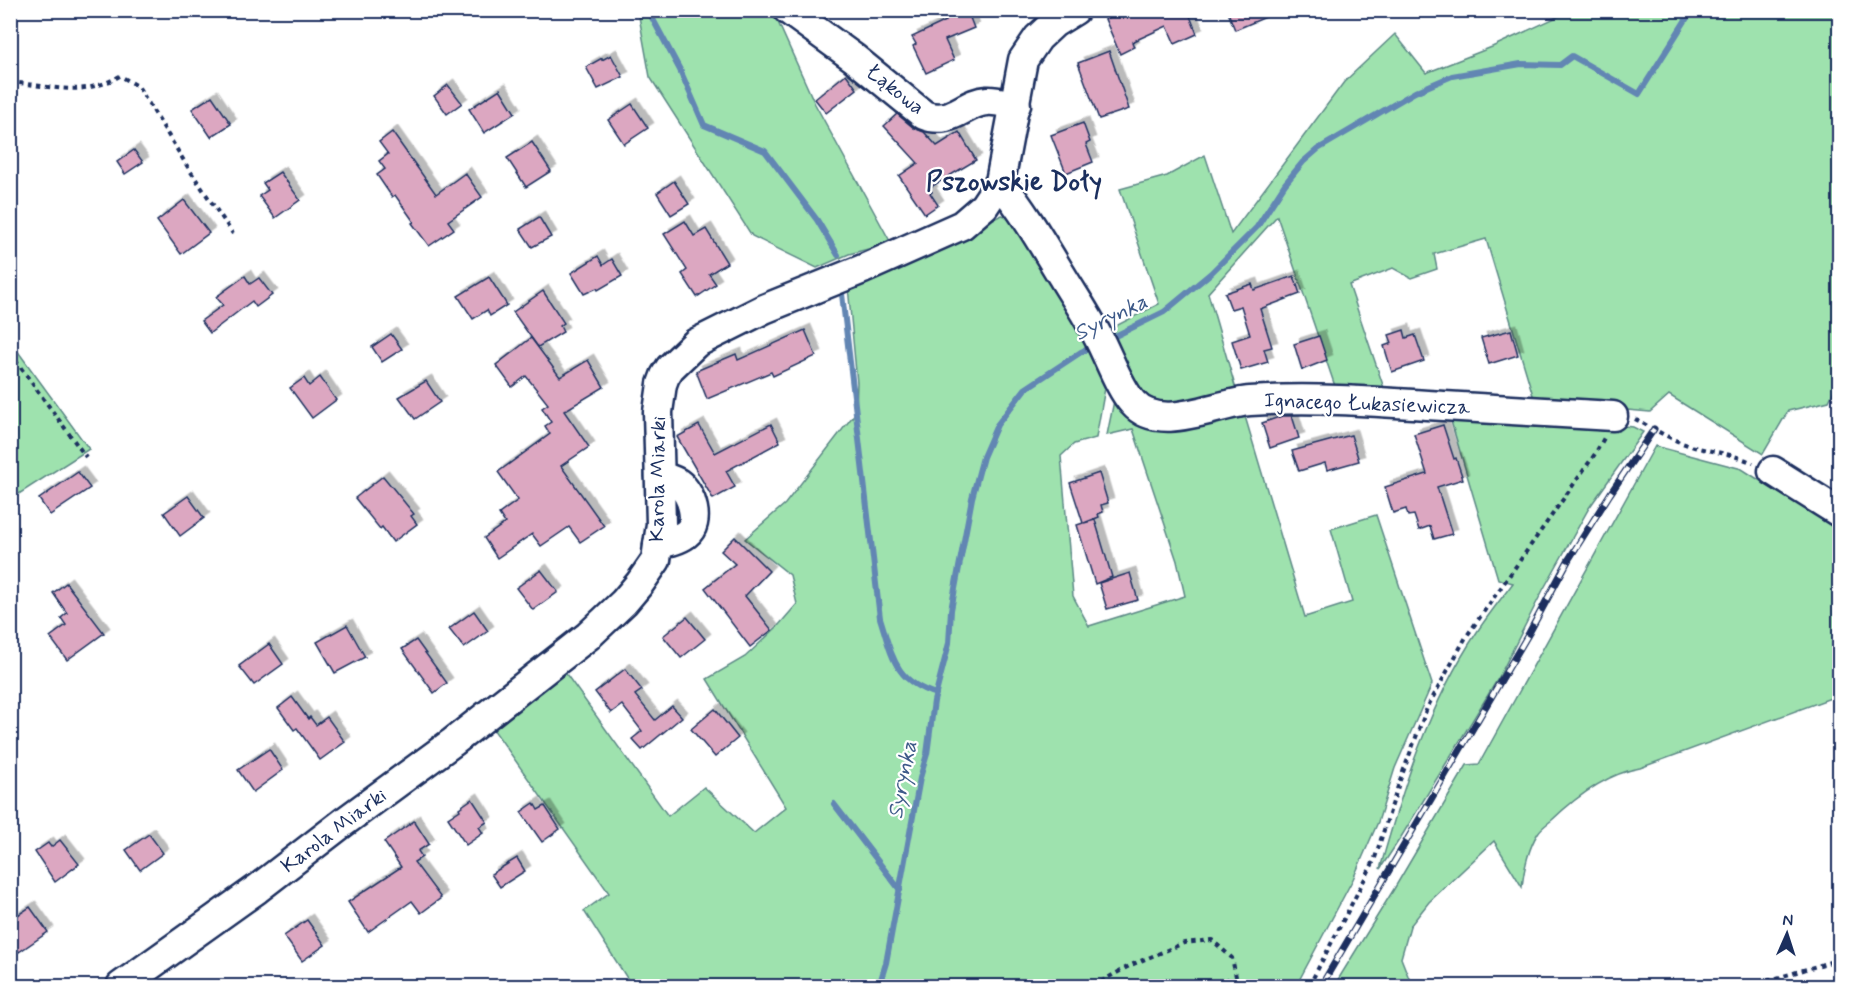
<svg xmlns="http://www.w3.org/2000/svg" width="1850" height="997" font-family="Mynerve,sans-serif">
	<defs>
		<filter id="shadow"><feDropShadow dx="5.5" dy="-5.5" stdDeviation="0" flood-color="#0004"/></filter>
	</defs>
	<rect width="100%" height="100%" fill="#fff"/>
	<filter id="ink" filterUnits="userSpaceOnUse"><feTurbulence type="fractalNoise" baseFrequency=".0167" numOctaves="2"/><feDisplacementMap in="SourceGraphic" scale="12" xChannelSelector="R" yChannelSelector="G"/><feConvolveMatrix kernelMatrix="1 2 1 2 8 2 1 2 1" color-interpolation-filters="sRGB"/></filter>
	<g filter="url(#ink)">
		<g fill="#9ee2ae" stroke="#5c8886" stroke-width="1.5">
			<path d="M638,11H773L815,104L891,243L849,254L817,268L752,236L650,77Z"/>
			<path d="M1570,11H1839V380L1829,401L1788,411L1763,454L1669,395L1650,412L1535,402L1486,239L1434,254L1437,269L1411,278L1393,268L1349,285L1386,394L1337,392L1277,216L1208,293L1237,393L1170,407L1139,395L1104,332L1159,304L1120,189L1167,176L1205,155L1231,234L1344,82L1395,34L1426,73L1492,47Z"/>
			<path d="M1002,215L1022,221L1107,377L1096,438L1074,444L1061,456L1073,596L1089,626L1185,596L1177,561L1133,429L1107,435L1116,391L1133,418L1244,413L1305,617L1352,602L1331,529L1376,515L1432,684L1395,768L1378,822L1353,879L1296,986H1232L1227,977L1229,986H632L584,911L609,893L491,726L564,671L668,816L704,787L754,833L786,807L707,679L745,657L778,626L797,604L790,575L745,539L785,504L856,412L857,383L848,286Z"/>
			<path d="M11,342L89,449L11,499H10Z"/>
			<path d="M1448,411L1601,423L1633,427L1643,432L1589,508L1543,590L1499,677L1401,837L1380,869C1403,787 1429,704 1477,632C1488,615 1501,599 1513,583L1498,579Z"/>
			<path d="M1655,446L1742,469L1781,494L1840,519L1839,695L1640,768C1606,774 1576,797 1552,820C1547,824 1541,828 1538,833C1528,849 1524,869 1522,887L1494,841L1429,902L1410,926L1401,958L1412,986H1334L1394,889L1467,765L1479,764Z"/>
		</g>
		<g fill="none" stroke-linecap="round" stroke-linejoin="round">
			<g stroke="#6286b3" stroke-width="6">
				<path d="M648,10L680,70L704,125L765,151L817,220L838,255"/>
				<path d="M842,294L880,618C892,655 894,681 936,694"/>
				<path d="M1109,339L1164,312L1211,273L1257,227L1285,184L1303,162L1318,149L1415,92L1452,76L1521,64L1560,65L1572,56L1639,94L1692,10"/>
				<path d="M834,804L900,890"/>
				<path d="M879,986L886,963L920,778L927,754L934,701L949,643L951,610L972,498L983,457L997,425L1025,389L1081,352L1094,346"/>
			</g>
		</g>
		<g fill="#dca7c1" stroke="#1b2f5e" stroke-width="1.5" filter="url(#shadow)">
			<path d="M963,10H967L974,28L945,40L954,60L926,73L913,46L916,44L912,37L946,21L945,18Z"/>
			<path d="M1124,10H1203L1190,16L1197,34L1175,44L1167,26L1132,42L1134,47L1120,54L1105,19Z"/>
			<path d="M1227,10H1280V11L1235,30Z"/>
			<path d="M1109,51L1129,109L1099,119L1078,63Z"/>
			<path d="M611,55L623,77L598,89L586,67L602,58V60Z"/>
			<path d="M846,74L857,89L826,113L815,99Z"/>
			<path d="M448,85L462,103L447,114L434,96Z"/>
			<path d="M500,89L515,113L484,133L469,109Z"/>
			<path d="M212,96L231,124L211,137L192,109Z"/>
			<path d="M632,104L648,128L624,144L608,120Z"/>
			<path d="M897,114L914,128L924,132L937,146L959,132L976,160L929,188L932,192L930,193L938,205L925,214L899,176L918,163L884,126Z"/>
			<path d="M1083,123L1090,142L1086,144L1093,162L1066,173L1051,135Z"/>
			<path d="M392,132L436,194L465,173L482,197L448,221L454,229L429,246L412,223L414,222L395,195L392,197L377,175L385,169L379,161L388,154L379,142Z"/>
			<path d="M532,142L551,171L526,187L507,158Z"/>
			<path d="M134,150L143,162L125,174L117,162Z"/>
			<path d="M280,172L300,200L275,218L259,196L268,190L263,183Z"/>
			<path d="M674,181L689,204L671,215L657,193Z"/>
			<path d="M184,200L209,233L181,254L157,221Z"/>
			<path d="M539,217L551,237L532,247L520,229Z"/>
			<path d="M685,221L694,236L706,229L727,263L709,274L716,284L697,297L682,274L687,270L664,234Z"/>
			<path d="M598,256L603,265L612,259L622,276L598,290L597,288L584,294L571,273Z"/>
			<path d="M245,276L250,284L259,278L272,295L256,307L252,301L210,333L201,321L223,305L216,297Z"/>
			<path d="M1294,276L1300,294L1260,309L1272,347L1264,349L1268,362L1241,370L1232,341L1250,335L1241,306L1231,309L1225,293L1252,284L1254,290Z"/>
			<path d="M489,277L507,305L490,316L487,310L473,319L458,296Z"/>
			<path d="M543,291L564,323L560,326L563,332L538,347L513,312Z"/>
			<path d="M805,330L816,356L773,376L771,372L707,399L696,371L736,354L738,360Z"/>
			<path d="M1404,330L1406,338L1415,335L1424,361L1392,372L1384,346L1392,343L1389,335Z"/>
			<path d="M1511,330L1518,355L1489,364L1481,338Z"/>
			<path d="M391,334L402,349L382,362L372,347Z"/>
			<path d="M1319,336L1327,360L1302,370L1294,344Z"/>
			<path d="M531,338L560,377L588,360L604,387L564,411L589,447L561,466L604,526L580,542L569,527L541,546L532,534L497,558L484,538L505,523L499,514L518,500L498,472L550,434L545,426L551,422L542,408L548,404L526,376L512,387L496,365Z"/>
			<path d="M320,377L336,400L312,418L290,388L304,378L309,386Z"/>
			<path d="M426,381L440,402L415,419L399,397Z"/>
			<path d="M1282,416H1292L1299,438L1270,448L1262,423Z"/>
			<path d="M771,424L780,442L726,471L735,487L713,499L677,437L699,425L715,453Z"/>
			<path d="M1443,425L1454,459L1456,458L1463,479L1437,487L1452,534L1434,539L1430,526L1419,530L1414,515L1408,516L1406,509L1393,513L1385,487L1427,474L1414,434Z"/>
			<path d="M1351,435L1359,461L1327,470L1325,463L1299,471L1292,451Z"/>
			<path d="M78,472L90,488L50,515L39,499Z"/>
			<path d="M1099,473L1108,503L1101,505L1103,512L1098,514L1099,517L1084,523L1095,520L1112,577L1095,584L1077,525L1083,523L1070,483Z"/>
			<path d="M383,476L414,514L411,516L417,524L393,542L382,527L380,529L355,498Z"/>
			<path d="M188,496L204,518L180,536L164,513Z"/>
			<path d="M735,537L769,571L745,596L772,630L750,647L705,588L735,564L721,551Z"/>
			<path d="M541,570L558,592L533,610L516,588Z"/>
			<path d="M1130,573L1138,600L1107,609L1099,583Z"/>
			<path d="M66,583L104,633L67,660L50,637L66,625L61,618L67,613L53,593Z"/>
			<path d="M474,611L488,631L464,648L449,629Z"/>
			<path d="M687,617L705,639L681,658L663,636Z"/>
			<path d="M347,625L365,657L335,673L317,642Z"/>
			<path d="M416,640L447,683L434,693L402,649Z"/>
			<path d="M269,644L283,664L254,685L239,666Z"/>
			<path d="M625,669L642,690L635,695L655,720L672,706L682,717L642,750L632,739L642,731L622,705L611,713L595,692Z"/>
			<path d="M292,697L308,719L310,717L316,725L327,717L345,742L320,760L297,728L294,730L278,708Z"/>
			<path d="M715,709L738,738L715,757L691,729Z"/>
			<path d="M269,749L283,770L253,792L238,770Z"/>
			<path d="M472,799L487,822L479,827L483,833L466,845L448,818L460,810L459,808Z"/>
			<path d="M534,803L538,810L545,806L560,829L542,842L521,812Z"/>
			<path d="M414,821L429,844L418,851L422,857L414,862L441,898L421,913L412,901L368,932L348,902L401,867L384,842Z"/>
			<path d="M149,834L163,853L140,870L126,850Z"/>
			<path d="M60,840L79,864L55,882L35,852L48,843L51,847Z"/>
			<path d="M517,858L525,871L500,887L491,874Z"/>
			<path d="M30,907L48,932L19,952L10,939V920Z"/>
			<path d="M307,920L325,945L302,961L284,936Z"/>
		</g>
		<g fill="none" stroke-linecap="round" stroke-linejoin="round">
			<g stroke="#1b2f5e" stroke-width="33">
				<g id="minor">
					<path d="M788,10L854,58L924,115C952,126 964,102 987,101C996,100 1007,104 1016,105"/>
					<path d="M1000,182C1024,212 1042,243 1062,276C1074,296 1087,315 1097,335C1108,355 1119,388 1133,403C1160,434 1217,403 1250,401C1309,397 1368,401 1427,405C1489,409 1551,412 1613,416"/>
					<path d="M1773,471L1840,513"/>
					<path d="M658,544C667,542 678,540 686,534C701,523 692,493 678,483C674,480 666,478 660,476"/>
					<path d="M121,986L257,889L344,822L453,742L588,636L624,602L640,583L656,560L661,524L658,412L662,384L665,376L670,368L696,343L764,309L863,269L962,225L984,206L1000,182L1023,60L1038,38L1054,23L1075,10"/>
				</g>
			</g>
			<g stroke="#1b2f5e" stroke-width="4" stroke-dasharray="4.5 4.5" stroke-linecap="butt">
				<path d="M10,82C53,86 80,98 120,76L138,86L189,169L233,234"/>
				<path d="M10,353L86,457"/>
				<path d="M1635,419C1654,429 1673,441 1694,447C1714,452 1734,454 1753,463"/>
				<path d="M1093,986L1131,965L1184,943L1212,940L1232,958L1238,986"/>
				<path d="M1309,986L1374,861L1400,780L1427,708L1466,637L1595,454L1604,438"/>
				<path d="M1750,986L1840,959"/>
			</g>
			<use href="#minor" stroke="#fff" stroke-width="28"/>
			<g stroke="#1b2f5e" stroke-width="7">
				<path id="rail" d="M1321,986L1529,633L1569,559L1610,494L1654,429"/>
			</g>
			<use href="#rail" stroke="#fff" stroke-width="4.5" stroke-dasharray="14" stroke-linecap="butt"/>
		</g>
	</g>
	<g text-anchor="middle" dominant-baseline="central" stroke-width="4.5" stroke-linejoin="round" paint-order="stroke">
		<g font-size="21" fill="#1b2f5e" stroke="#fff">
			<text transform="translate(895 90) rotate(38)">Łąkowa</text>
			<text transform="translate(1367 404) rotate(2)">Ignacego Łukasiewicza</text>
			<text transform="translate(658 479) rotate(-89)">Karola Miarki</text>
			<text transform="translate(334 831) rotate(-37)">Karola Miarki</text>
		</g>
		<g font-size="22" font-style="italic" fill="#3e5a89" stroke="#fff">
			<text transform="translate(1111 318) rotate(-26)">Syrynka</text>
			<text transform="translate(903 780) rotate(-79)">Syrynka</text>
		</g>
		<g font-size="27" font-weight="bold" fill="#1b2f5e" stroke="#fff">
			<text x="1014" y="182">Pszowskie Doły</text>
		</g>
	</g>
	<rect width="1850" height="997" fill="none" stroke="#fff" stroke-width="36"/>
	<rect x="18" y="18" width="1814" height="961" fill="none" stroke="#1b2f5e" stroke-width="2" filter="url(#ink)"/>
	<g transform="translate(1787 934) rotate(3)" stroke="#ffffff" stroke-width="4.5" paint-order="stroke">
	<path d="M0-4.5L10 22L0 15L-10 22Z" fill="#1b2f5e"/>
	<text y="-9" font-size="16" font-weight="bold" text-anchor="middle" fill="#1b2f5e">N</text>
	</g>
</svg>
